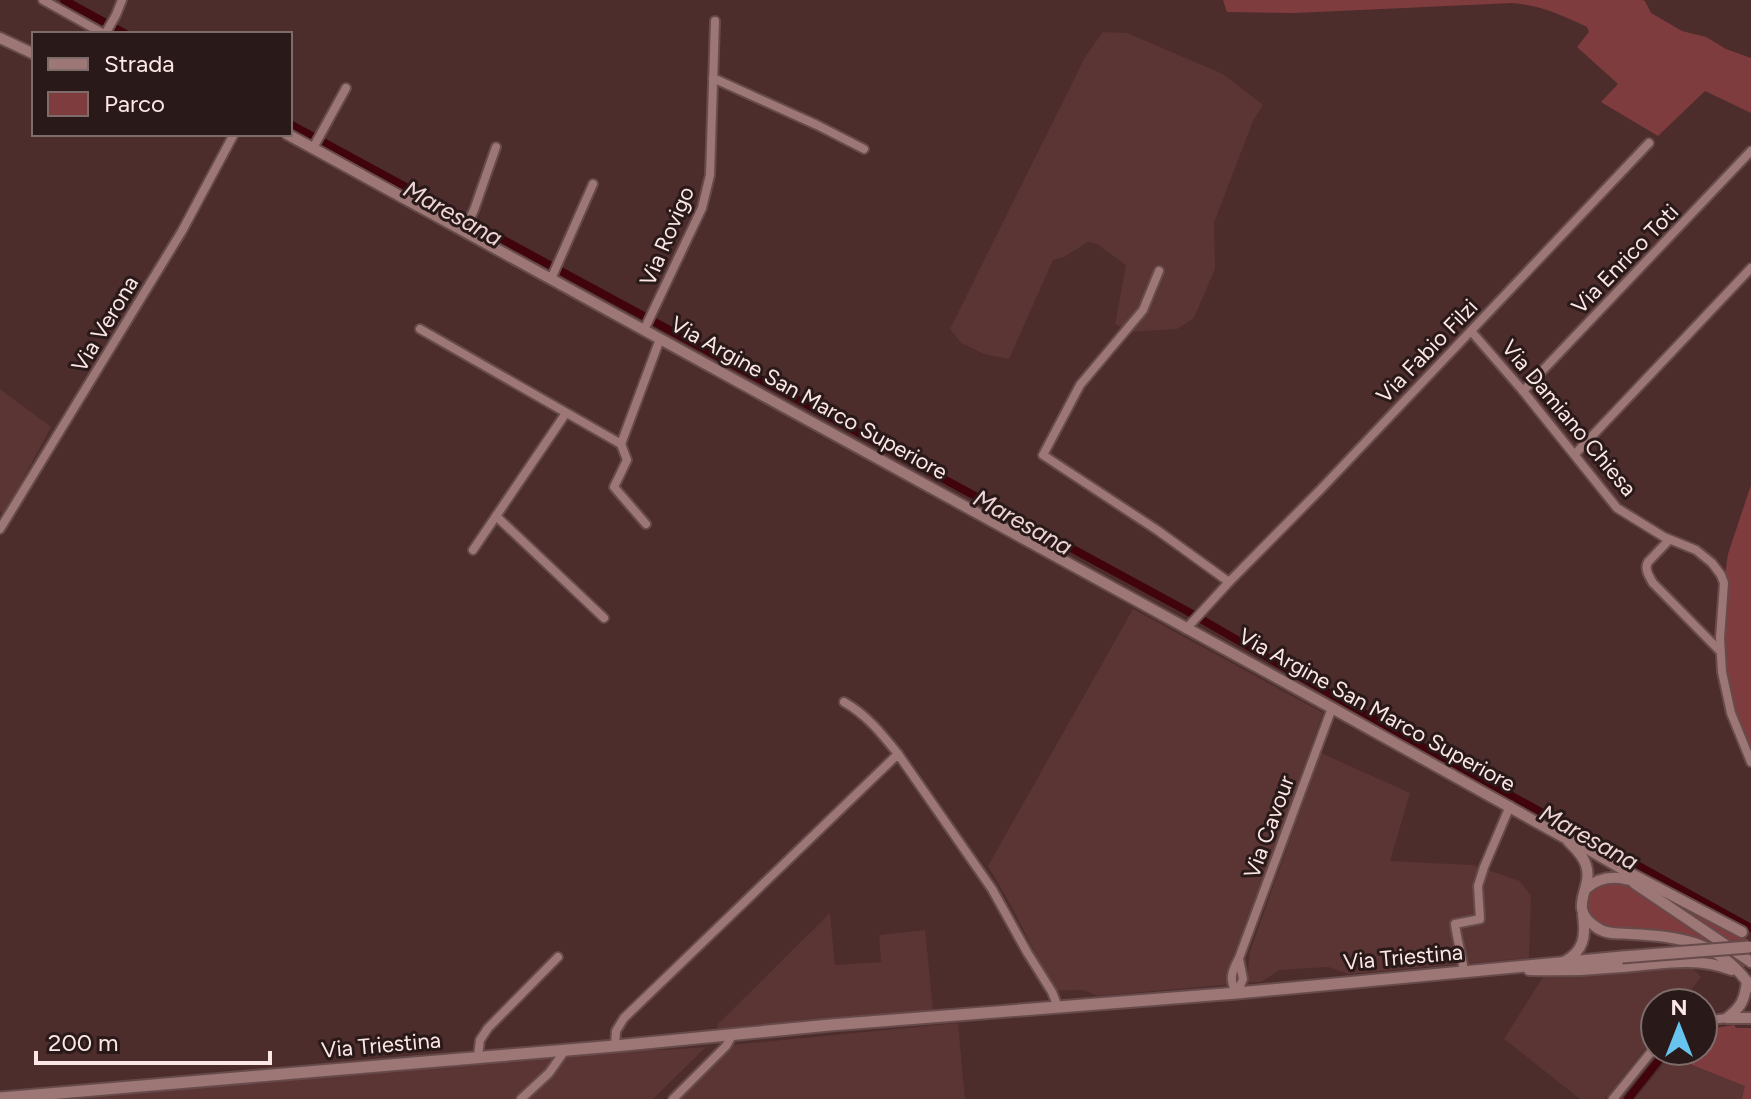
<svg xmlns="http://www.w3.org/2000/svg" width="1751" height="1099" font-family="Figtree,sans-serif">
	<rect width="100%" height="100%" fill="#4d2c2c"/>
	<g fill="#5b3434">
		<path d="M1103,32L1127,33L1223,74L1263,105L1253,121L1214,223L1215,269L1194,318L1177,329L1128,332L1115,324L1126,265L1097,244L1088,242L1064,257L1053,260L1009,359L984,354L961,343L950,329L1085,57Z"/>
		<path d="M0,389L51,427L4,514L0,511Z"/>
		<path d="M1133,609L1323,713L1239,947L1236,984L1098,996L1083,990L1052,991L1043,970L1013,909L988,866Z"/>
		<path d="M1321,753L1410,793L1390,861L1473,865L1520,881L1531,896L1529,958L1348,974L1328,967L1280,970L1261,982L1247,983L1250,951Z"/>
		<path d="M830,913L835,965L881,962L879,935L925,930L933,1010L718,1029L717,1025Z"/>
		<path d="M1684,960L1701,977L1681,1003H1655V1036L1605,1099H1580L1504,1039L1546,972Z"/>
		<path d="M958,1023L965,1099H680L730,1045Z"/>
		<path d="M706,1047L653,1099H80L641,1049L666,1050Z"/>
		<path d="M1670,1056L1746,1086L1742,1099H1635Z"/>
	</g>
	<g fill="#7f3c3e">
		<path d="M1223,0H1642L1645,1L1651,13L1682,31L1706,37L1726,49L1751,58V113L1705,91L1658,136L1601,102L1618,84L1577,47L1589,32L1587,27C1562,15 1540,5 1512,3L1295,13L1227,12Z"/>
		<path d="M1751,485V767L1739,746L1720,681L1719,615L1728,554Z"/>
		<path d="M1603,881L1622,882L1640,891L1697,930L1699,933L1746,965L1742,969L1711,945L1694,938L1673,934L1614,931L1592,921C1583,903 1584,891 1603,881Z"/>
		<path d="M1680,908L1747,939L1748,940L1731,941L1728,939Z"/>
		<path d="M1734,1025L1736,1028H1751V1099H1742L1745,1086L1670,1056L1674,1051H1703V1030Z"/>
	</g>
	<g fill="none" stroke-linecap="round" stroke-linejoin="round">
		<g stroke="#41030c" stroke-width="8">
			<path d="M64,0L126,34"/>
			<path d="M290,124L1187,611L1416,743L1751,928"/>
			<path d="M1628,1099L1659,1060"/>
		</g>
		<g stroke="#674b4b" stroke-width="12">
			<g id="minor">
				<path d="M43,0L104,34"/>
				<path d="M105,34L116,15L122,0"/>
				<path d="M713,78L817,125L864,149"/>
				<path d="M313,148L346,88"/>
				<path d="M464,231L474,210L496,147"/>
				<path d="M1159,271L1143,310L1080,385L1043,455L1157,530L1229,582"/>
				<path d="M551,279L593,184"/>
				<path d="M420,329L621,444L660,339"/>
				<path d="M644,330L702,208L710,175L715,21"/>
				<path d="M1471,331L1523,391L1617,508L1664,537L1696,550L1712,563L1721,575L1724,583L1720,638L1722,672L1731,713L1751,762"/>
				<path d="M1523,391L1751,151"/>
				<path d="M621,444L627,460L614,487L646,524"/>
				<path d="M1575,454L1751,268"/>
				<path d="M496,516L604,618"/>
				<path d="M0,529L182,231L234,134"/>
				<path d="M1669,540L1648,562C1644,569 1649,576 1653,583L1720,651"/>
				<path d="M473,550L566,413"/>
				<path d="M1186,629L1229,582L1320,490L1649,143"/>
				<path d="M844,702C867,715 882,734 898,754"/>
				<path d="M1464,972C1462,955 1457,940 1455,924L1480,919L1478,886L1484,867L1510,806"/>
				<path d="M1237,993C1228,980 1232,971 1239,958L1332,708"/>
				<path d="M1237,993L1243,979L1239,959"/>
				<path d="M1703,1021L1727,1018"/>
				<path d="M615,1046L616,1031L624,1018L898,754L992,889L1027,952L1052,992L1058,1007"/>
				<path d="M478,1056L480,1040L488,1028L558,957"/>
				<path d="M521,1099L549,1073L566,1049"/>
				<path d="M673,1099L726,1046L733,1034"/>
				<path d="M1613,1099L1655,1047"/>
			</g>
		</g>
		<g stroke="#674b4b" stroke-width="14">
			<g id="tertiary">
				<path d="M0,38L34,54"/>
				<path d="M287,134L1332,708L1563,837L1577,843L1622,869L1742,932"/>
				<path d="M1568,841C1575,848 1583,855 1586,865C1594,890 1566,907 1596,927C1606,935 1620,933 1632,934C1683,937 1720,942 1751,987"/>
				<path d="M1634,883L1751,962"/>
				<path d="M1587,888C1604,873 1623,877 1643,884"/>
				<path d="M1564,962C1584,951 1586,936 1583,915"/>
				<path d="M1529,970C1561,971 1591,970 1622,967C1659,964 1696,956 1732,970"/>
				<path d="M1727,1018C1742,1007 1745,998 1747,981"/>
				<path d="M1729,1018H1751"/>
			</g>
		</g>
		<g stroke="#674b4b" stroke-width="15">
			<path id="secondary" d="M0,1098L615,1046L830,1025L1237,993L1622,957"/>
		</g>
		<use href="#minor" stroke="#9d7676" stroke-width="8"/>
		<use href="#tertiary" stroke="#9d7676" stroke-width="10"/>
		<use href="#secondary" stroke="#9d7676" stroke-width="11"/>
		<g stroke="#674b4b" stroke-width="15" stroke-linecap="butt">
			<path id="secondary-bridge" d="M1622,957L1749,947"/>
		</g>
		<use href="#secondary-bridge" stroke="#9d7676" stroke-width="11"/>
	</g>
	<g text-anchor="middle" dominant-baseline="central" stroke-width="6" stroke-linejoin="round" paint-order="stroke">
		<g font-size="22" fill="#fde7e6" stroke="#291a19">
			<text transform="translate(667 236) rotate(-67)">Via Rovigo</text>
			<text transform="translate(1625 259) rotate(-46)">Via Enrico Toti</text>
			<text transform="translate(105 324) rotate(-59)">Via Verona</text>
			<text transform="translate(1427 351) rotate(-46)">Via Fabio Filzi</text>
			<text transform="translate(809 398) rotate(29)">Via Argine San Marco Superiore</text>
			<text transform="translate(1569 418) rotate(50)">Via Damiano Chiesa</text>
			<text transform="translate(1377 710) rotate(29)">Via Argine San Marco Superiore</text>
			<text transform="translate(1269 827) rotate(-70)">Via Cavour</text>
			<text transform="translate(1403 957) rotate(-5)">Via Triestina</text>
			<text transform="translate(381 1045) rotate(-5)">Via Triestina</text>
		</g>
		<g font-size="24" font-style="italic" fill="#efd5d5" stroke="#291a19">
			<text transform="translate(453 213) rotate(29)">Maresana</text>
			<text transform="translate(1023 522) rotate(29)">Maresana</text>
			<text transform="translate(1589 837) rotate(29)">Maresana</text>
		</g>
	</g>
	<rect x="32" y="32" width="260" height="104" fill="#291a19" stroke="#7e6c6b" stroke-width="2"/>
	<rect x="48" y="58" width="40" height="12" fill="#9d7676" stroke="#7e6c6b" stroke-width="2"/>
	<text x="104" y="72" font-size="24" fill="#fde7e6">Strada</text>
	<rect x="48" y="92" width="40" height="24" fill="#7f3c3e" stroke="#7e6c6b" stroke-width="2"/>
	<text x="104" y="112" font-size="24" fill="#fde7e6">Parco</text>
	<g transform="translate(1679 1027)"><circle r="38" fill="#291a19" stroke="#7e6c6b" stroke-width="2"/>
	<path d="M0-6L14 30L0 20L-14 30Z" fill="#66c4ef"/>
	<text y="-12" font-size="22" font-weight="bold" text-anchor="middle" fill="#fde7e6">N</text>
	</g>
	<path d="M36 1051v12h234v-12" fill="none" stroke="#fde7e6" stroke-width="4"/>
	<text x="48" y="1051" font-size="24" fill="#fde7e6" stroke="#291a19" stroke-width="6" paint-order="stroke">200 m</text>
</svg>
